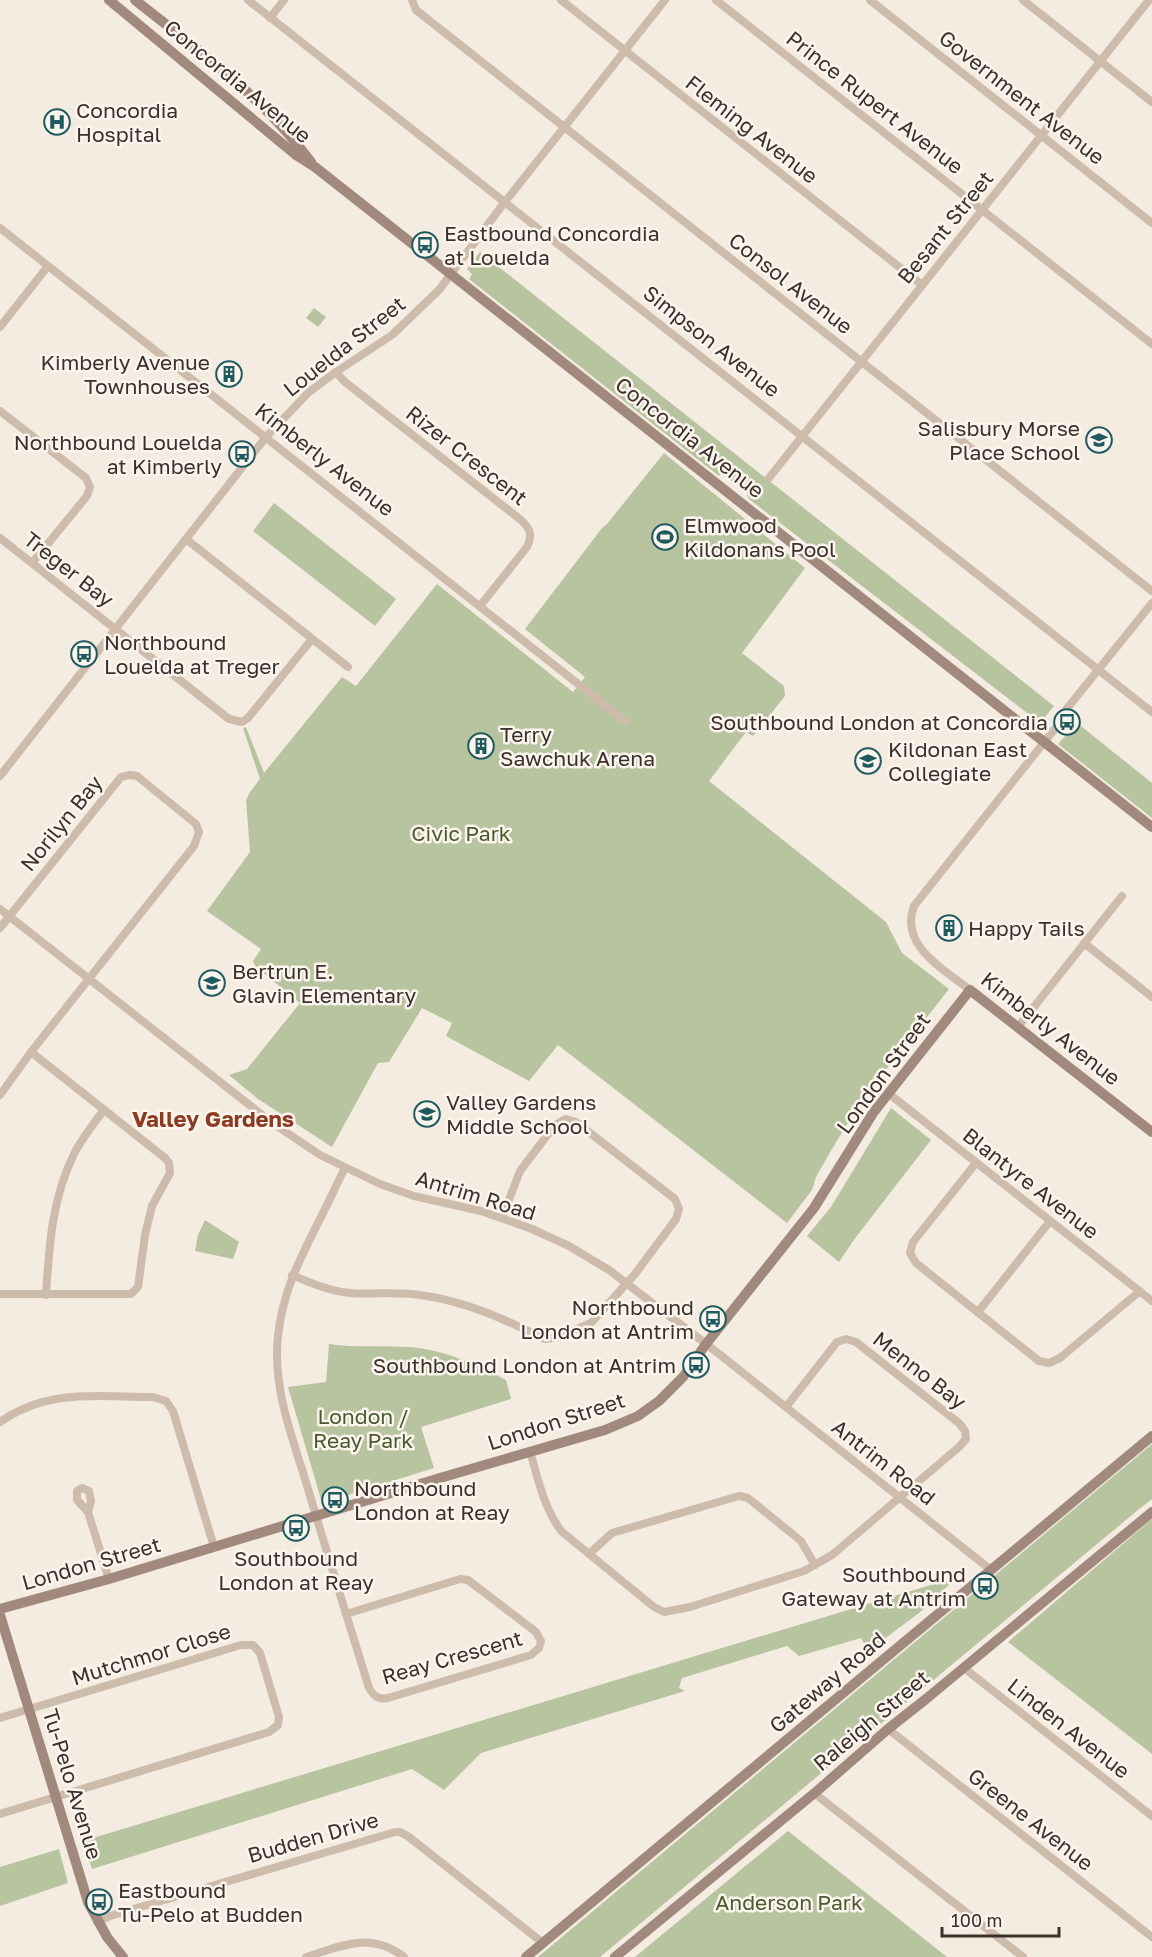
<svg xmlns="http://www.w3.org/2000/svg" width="1152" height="1957" font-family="'Golos Text',sans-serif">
	<rect width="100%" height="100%" fill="#f4ebe1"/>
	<g fill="#b8c4a0">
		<path d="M480,252L1054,706L1040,723L749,499L746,492L722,474L719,476L469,279L472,274L467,269Z"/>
		<path d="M314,308L326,317L318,327L306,318Z"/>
		<path d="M664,453L805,568L742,653L784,686L785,696L753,736L746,732L709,781L886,922L902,953L949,989L860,1103L829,1154L816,1177L812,1190L787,1223L558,1045L529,1081L446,1036L452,1023L422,1008L389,1062L378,1063L332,1147L258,1099L229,1075L247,1069L300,1003L256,967L253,961L261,949L207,911L250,852L246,800L250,792L260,779L243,728L246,727L264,773L342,677L356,686L437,584L573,692L585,677L525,629L602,528L607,524Z"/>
		<path d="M274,503L396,599L375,626L253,531Z"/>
		<path d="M1077,723L1152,783V818L1058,744Z"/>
		<path d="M891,1108L931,1140L853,1241L839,1262L807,1236L831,1207Z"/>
		<path d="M205,1220L239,1242L233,1259L195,1251L198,1235Z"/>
		<path d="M329,1344C355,1348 381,1345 408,1347C442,1349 476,1364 506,1380L511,1399L421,1427L434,1468L322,1503L288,1387L326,1382Z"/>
		<path d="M1152,1444V1499L1138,1510L600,1957H538Z"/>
		<path d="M1152,1519V1754L1008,1642Z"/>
		<path d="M944,1581L951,1583L919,1613L868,1651L861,1638L799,1656L787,1646L682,1678L679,1688L685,1691L481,1753L444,1790L412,1769L92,1869L83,1841Z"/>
		<path d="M788,1831L942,1953L947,1957H635Z"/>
		<path d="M59,1849L68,1883L0,1906V1867Z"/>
	</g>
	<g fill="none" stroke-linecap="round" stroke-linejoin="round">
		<g stroke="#cdbbac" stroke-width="8">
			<path d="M248,0L1152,712"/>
			<path d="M412,0L416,10L1152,591"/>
			<path d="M561,0L922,285"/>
			<path d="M716,0L1152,344"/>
			<path d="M870,0L1152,223"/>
			<path d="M1023,0L1152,102"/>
			<path d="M270,18L284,0"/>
			<path d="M0,228L625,721"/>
			<path d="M0,327L48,266"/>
			<path d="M336,372L345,382L521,520C530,529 533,534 527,547L480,606"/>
			<path d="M0,411L86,478L90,487L87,496L32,563"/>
			<path d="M769,478L1149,0"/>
			<path d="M0,538L229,719L242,722L248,718L312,639"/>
			<path d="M186,539L348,667"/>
			<path d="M0,776L266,437L309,392L336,372L392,335L439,290L501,207L665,0"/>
			<path d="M0,909L271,1122L320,1155L380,1184L414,1196L481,1211L532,1229L569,1246L609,1270L714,1350L991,1570"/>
			<path d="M0,928L121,777L130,775L137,776L196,824L199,832L194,846L31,1052L0,1095"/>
			<path d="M1084,943L1152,997"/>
			<path d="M970,990C944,969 899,946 914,906L1061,721L1065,711L1152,603"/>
			<path d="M1018,1027L1122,896"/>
			<path d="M888,1093L1152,1301"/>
			<path d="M976,1163L913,1242L910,1253L916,1263L1039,1361L1049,1363L1060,1358L1140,1291"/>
			<path d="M345,1168C336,1185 328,1204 319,1221C299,1261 283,1291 278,1336C272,1390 294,1441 309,1492C328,1557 349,1623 369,1688C374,1696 378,1700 388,1698L531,1655L539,1648L541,1641L536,1632L468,1580L460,1579L346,1614"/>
			<path d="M292,1275C311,1283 329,1291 350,1293C373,1295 396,1291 420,1295C464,1301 503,1318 542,1338L546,1339L557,1337L591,1323L635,1274L676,1219L679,1209L675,1199L576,1122L566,1119L555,1125L520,1171L502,1218"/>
			<path d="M0,1294H131L138,1287L145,1235L152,1206L170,1173L169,1163L165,1158L31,1052"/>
			<path d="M46,1295C49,1246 52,1197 75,1152C83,1137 94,1123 104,1110"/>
			<path d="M978,1312L1050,1221"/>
			<path d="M0,1422C49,1388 97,1397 153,1397L166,1401L173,1411L214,1547"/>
			<path d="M530,1451C538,1480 544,1507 561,1531L654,1607L664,1612L690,1607L804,1571L832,1555L959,1447L966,1439L965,1431L959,1423L856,1342L846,1339L837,1342L786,1407"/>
			<path d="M88,1512L77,1500V1491L82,1488L89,1491L91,1501L88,1512L109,1579"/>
			<path d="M589,1554L612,1533L739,1496L748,1498L801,1541L815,1565"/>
			<path d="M964,1668L1152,1816"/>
			<path d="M0,1718L241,1645H253L260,1653L279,1717L278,1725L269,1732L0,1814"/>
			<path d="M888,1729L1152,1937"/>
			<path d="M814,1793L1023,1957"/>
			<path d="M97,1922L110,1916L395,1832H400L409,1837L543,1943"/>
			<path d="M306,1957C342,1946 370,1931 404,1957"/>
		</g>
		<g stroke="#a18a7d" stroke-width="10">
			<path d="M109,0L296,155L315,167L1152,827"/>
			<path d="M135,0C197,49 263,97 311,162"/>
			<path d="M0,1609L109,1579L440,1478L605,1430L638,1416L659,1401L683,1377L706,1344L814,1208L873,1113L970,990L1152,1132"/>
			<path d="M0,1615L88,1902L107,1937L123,1957"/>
			<path d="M526,1957L1152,1436"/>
			<path d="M615,1957L817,1791L888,1729L926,1699L1152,1512"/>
		</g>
	</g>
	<defs>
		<g id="hospital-ring" transform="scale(1.35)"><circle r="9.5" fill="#fbf5ee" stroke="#1f5a5e" stroke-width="1.5"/><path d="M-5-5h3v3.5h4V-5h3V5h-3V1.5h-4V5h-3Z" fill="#1f5a5e"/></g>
		<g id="bus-ring" transform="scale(1.35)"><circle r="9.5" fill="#fbf5ee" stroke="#1f5a5e" stroke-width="1.5"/><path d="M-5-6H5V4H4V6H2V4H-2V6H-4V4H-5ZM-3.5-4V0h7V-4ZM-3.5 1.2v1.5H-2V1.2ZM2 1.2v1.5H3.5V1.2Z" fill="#1f5a5e"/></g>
		<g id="building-ring" transform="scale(1.35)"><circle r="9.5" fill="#fbf5ee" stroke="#1f5a5e" stroke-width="1.5"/><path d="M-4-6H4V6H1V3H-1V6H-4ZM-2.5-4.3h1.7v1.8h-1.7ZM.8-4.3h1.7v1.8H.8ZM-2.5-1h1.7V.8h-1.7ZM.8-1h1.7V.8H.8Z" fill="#1f5a5e"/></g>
		<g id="school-ring" transform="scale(1.35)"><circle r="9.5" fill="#fbf5ee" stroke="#1f5a5e" stroke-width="1.5"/><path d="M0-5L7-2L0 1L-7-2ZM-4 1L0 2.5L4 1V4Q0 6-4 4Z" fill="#1f5a5e"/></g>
		<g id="stadium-ring" transform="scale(1.35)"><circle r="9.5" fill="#fbf5ee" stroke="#1f5a5e" stroke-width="1.5"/><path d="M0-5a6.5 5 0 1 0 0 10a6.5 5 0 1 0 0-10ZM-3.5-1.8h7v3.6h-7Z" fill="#1f5a5e"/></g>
	</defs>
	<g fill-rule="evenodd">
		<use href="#hospital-ring" x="57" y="122"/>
		<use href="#bus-ring" x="425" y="245"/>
		<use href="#building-ring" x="229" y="374"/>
		<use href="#school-ring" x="1099" y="440"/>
		<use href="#bus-ring" x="242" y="454"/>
		<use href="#stadium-ring" x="665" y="537"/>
		<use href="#bus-ring" x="84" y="654"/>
		<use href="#bus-ring" x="1067" y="722"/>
		<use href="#building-ring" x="481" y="746"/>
		<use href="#school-ring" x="868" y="761"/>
		<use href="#building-ring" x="949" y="928"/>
		<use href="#school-ring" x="212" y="983"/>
		<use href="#school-ring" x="427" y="1114"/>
		<use href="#bus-ring" x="713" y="1319"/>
		<use href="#bus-ring" x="696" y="1365"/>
		<use href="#bus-ring" x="335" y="1500"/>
		<use href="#bus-ring" x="296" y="1528"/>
		<use href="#bus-ring" x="985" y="1586"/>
		<use href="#bus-ring" x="99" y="1902"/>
	</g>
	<g text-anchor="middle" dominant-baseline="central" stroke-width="5" stroke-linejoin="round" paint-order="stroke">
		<g font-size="21" fill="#3b302b" stroke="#fbf5ee">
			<text transform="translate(238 81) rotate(39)">Concordia Avenue</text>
			<text transform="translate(1022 97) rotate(38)">Government Avenue</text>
			<text transform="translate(875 102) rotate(38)">Prince Rupert Avenue</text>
			<text transform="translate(752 129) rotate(38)">Fleming Avenue</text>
			<text transform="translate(945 227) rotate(-51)">Besant Street</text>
			<text transform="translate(791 283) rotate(38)">Consol Avenue</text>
			<text transform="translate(712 341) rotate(38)">Simpson Avenue</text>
			<text transform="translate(344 346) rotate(-38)">Louelda Street</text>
			<text transform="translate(690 437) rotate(38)">Concordia Avenue</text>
			<text transform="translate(467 455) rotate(38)">Rizer Crescent</text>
			<text transform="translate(325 459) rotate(38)">Kimberly Avenue</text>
			<text transform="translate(69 569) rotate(38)">Treger Bay</text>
			<text transform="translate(61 823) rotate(-51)">Norilyn Bay</text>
			<text transform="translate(1051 1028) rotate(38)">Kimberly Avenue</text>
			<text transform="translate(883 1073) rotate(-54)">London Street</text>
			<text transform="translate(1031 1183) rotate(38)">Blantyre Avenue</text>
			<text transform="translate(476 1195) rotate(17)">Antrim Road</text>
			<text transform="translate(920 1370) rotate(38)">Menno Bay</text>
			<text transform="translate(556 1421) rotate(-18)">London Street</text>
			<text transform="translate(884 1462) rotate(38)">Antrim Road</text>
			<text transform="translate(91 1563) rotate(-16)">London Street</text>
			<text transform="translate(151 1654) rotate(-17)">Mutchmor Close</text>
			<text transform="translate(452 1657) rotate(-16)">Reay Crescent</text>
			<text transform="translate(827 1682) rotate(-40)">Gateway Road</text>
			<text transform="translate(871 1720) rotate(-40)">Raleigh Street</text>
			<text transform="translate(1069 1728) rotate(38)">Linden Avenue</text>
			<text transform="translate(73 1784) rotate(73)">Tu-Pelo Avenue</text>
			<text transform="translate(1031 1819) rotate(38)">Greene Avenue</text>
			<text transform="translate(313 1837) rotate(-16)">Budden Drive</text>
		</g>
		<g font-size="21" fill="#3b302b" stroke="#fbf5ee" text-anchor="start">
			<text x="76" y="110">Concordia<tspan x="76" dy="24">Hospital</tspan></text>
			<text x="444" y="233">Eastbound Concordia<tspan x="444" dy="24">at Louelda</tspan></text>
			<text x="210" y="362" text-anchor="end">Kimberly Avenue<tspan x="210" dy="24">Townhouses</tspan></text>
			<text x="1080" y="428" text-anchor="end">Salisbury Morse<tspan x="1080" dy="24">Place School</tspan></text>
			<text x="222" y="442" text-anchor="end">Northbound Louelda<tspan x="222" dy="24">at Kimberly</tspan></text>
			<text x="684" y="525">Elmwood<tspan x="684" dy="24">Kildonans Pool</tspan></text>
			<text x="104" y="642">Northbound<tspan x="104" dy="24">Louelda at Treger</tspan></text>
			<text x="1048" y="722" text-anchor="end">Southbound London at Concordia</text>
			<text x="500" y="734">Terry<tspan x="500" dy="24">Sawchuk Arena</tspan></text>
			<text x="888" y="749">Kildonan East<tspan x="888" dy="24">Collegiate</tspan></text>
			<text x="968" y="928">Happy Tails</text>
			<text x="232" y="971">Bertrun E.<tspan x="232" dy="24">Glavin Elementary</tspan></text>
			<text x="446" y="1102">Valley Gardens<tspan x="446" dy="24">Middle School</tspan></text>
			<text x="694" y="1307" text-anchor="end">Northbound<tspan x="694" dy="24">London at Antrim</tspan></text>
			<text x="676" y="1365" text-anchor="end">Southbound London at Antrim</text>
			<text x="354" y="1488">Northbound<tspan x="354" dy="24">London at Reay</tspan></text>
			<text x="296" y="1558" text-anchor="middle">Southbound<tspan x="296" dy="24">London at Reay</tspan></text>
			<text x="966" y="1574" text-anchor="end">Southbound<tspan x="966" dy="24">Gateway at Antrim</tspan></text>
			<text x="118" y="1890">Eastbound<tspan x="118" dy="24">Tu-Pelo at Budden</tspan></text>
		</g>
		<g font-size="21" fill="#4a5a2e" stroke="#fbf5ee">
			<text x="461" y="833">Civic Park</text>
			<text x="363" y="1416">London /<tspan x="363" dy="24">Reay Park</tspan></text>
			<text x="789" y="1902">Anderson Park</text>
		</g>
		<g font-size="22" font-weight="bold" fill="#8c3b22" stroke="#fbf5ee">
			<text x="213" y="1118">Valley Gardens</text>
		</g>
	</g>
	<path d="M942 1927v9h117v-9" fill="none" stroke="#3b302b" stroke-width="3"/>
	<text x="951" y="1927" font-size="18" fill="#3b302b" stroke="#fbf5ee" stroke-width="4.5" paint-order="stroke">100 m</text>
</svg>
